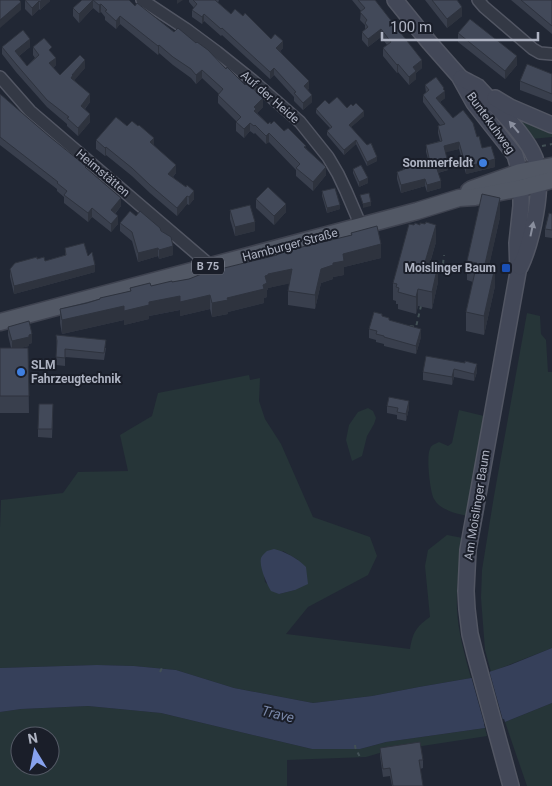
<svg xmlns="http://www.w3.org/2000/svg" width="552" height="786" font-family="Roboto,sans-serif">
	<rect width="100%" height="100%" fill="#212734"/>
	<g fill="#263538" fill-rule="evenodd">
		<path d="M515,116L552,131V137L531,139Z"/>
		<path d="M527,313L540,316L541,334L546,340L548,372H552V648L491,672L485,650L481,598L482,570L494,496Z"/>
		<path d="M249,375L250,380L260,378L259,401L265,419L281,444L313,517L370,537L377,556L368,575L308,607L286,634L410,649C413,632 416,627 430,617L425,566L428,550L447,535L463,538C460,561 456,586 457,609C458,632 465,656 471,678L419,687L372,696L313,703L234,688L176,670L134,666L97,665L0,668V528L1,500L63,493L78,472L128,471L120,435L152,416L158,393ZM283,551L298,560L295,590L279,594L265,582L264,575Z"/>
		<path d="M368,408L373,411L376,418L374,424L367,436L362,456L352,461L346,440L349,425L358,412Z"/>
		<path d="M459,410L484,416L468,516C457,514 440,510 434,499C430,492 426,456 430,449C431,445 435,444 439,442L448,446L452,443Z"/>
		<path d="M552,703V786H527L505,722Z"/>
		<path d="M88,706L161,713L312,749H360L386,742L485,728L487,736L383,752L366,757L287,760V786H0V712L21,709ZM20,736H50V766H20Z"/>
	</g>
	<g fill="#36405a">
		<path d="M274,549C286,552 297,558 306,567L308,584L295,590L279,594L271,591C267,584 259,567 261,558C262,555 265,553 267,551Z"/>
		<path d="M552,648V703L505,722L504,719L484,724L485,728L386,742L360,749H312L161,713L88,706L21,709L0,712V668L97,665L134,666L176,670L234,688L313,703L372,696L419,687L471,678L510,665Z"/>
	</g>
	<path fill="#212734" d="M489,670L504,724L502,722L487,726L486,730L471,676Z"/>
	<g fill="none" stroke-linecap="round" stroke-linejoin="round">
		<g stroke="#525663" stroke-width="14">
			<g id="minor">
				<path d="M142,0L186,29L217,52L252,80L300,122L328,157L338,174L346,191L361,226"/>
				<path d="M478,0L484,7L533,49L540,53L552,54"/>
				<path d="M0,77L30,111L211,266"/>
			</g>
		</g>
		<g stroke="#525663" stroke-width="18">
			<g id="secondary">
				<path d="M395,0L429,42L459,76L474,103L515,155L520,172L521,188V206L517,243L518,272L468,550L466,591L467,609L470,634L475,654L511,786"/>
				<path d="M461,78C466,81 473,84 478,87C482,91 487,97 491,101C506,117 527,138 535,158C545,184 532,242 520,267"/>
				<path d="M495,98L510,107L552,125"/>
			</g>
		</g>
		<g stroke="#3e424f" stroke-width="19">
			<g id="primary">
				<path d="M469,191L472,189L520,172L552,166"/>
				<path d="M0,322L361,226L417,211L459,198L475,197L521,188L552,180"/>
			</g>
		</g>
		<g stroke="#425055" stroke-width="2" stroke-dasharray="4 4" stroke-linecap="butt">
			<path d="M542,146L552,144"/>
			<path d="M437,269L443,264L444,255"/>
			<path d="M410,326L416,327L421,306"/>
			<path d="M160,672L162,668"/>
			<path d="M355,745C355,750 359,753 360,758"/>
		</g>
		<use href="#minor" stroke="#343945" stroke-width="11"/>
		<use href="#secondary" stroke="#434858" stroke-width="15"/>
		<use href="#primary" stroke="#525865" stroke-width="16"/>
	</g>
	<g fill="#393f4d">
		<path d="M25,0H50V1L40,10L39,9L32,16L25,9Z"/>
		<path d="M82,0H129L135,6L263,107L257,113L268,124L284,131L306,148L326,175L313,191L296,176V170L269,142L266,144L255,133L254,134L250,131L244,138L236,131V122H237L218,103V95L219,94L202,78L196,84L191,78L173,65L159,53L158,55L120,24L116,29L105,20V17L101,12L99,13L93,8L79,23L73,16V8Z"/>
		<path d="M189,0H219L218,3L231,14L243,16L271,39L283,48L280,51L309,88L308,90L312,102L303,110L294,101V97L274,75L270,79L222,35L221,36L204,21L202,24L192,17V10L194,8L189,2Z"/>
		<path d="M352,0H375L422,68L416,73V79L409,85L398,72L397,73L383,56V48L387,45L381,37L368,47L362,40V32L365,30V25L360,20L361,11Z"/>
		<path d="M425,0H457L462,16L447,28Z"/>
		<path d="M511,0H552V34Z"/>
		<path d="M458,33L517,65L505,79L458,42Z"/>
		<path d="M2,47H30L19,56L27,66L35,58L33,55V47L52,54L56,65L53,68L60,75L85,68L74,80L90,102L85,109L90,122L78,136L67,126V124L47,107L16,72L2,54Z"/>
		<path d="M552,74V102L520,90V81Z"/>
		<path d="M425,85L444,90L445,98L440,102L453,118L477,137L482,148L495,167L466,174L459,149L445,152L448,170L438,173L441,188L427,192L425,186L401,193L397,179V172L403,170V165L428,159L426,152V145L440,141L438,133V126L440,125L423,102V95L426,93Z"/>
		<path d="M0,94L86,168L121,206L115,214L118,224L111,232L92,217L88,222L64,203V197L57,191V189L0,145Z"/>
		<path d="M329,104L347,108L364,116L351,127L377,161L367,166L356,144L344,155L327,135V131L330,128L316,113V109Z"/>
		<path d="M127,126L154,146L176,173L173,177L194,199L189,205L187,204L177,216L150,193L132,176L106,155L105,156L96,149V140Z"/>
		<path d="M353,169L368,183L359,187L353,173Z"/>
		<path d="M322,191L340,209L327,213L322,196Z"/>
		<path d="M256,199L286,212L274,225L256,208Z"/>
		<path d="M230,210L255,231L235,236L230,219Z"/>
		<path d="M552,214V238L545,237V229Z"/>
		<path d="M136,216L161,231L173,255L159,259L158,256L138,262L132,241L120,231V223Z"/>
		<path d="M500,217L489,265L495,286L484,335L466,331V312L473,282L467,280V261Z"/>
		<path d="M351,233L381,258L344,267V275L333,277V279L321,283L315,309L288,305V291L290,283L268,288V289L267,290V297L264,298V303L228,312V314L212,317L210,309L180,316V310L149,316V319L124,325V320L62,334L60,323V309L130,291V288L151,286L189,279L351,235Z"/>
		<path d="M436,242L430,263L438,282L432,309L418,306L416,314L398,309V304H396V301L393,300V283Z"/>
		<path d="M65,248L88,256L95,272L14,294L10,277V269L37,259L45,261L65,255Z"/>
		<path d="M382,316L421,337L416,354L384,346V344L376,342V340L369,338V329Z"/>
		<path d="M8,327L32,343L29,344V346L20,348H28L29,413H0V348H11L8,335Z"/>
		<path d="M56,335L106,348L104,360L65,357V366L56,365L57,347Z"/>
		<path d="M465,363L477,372L474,381L454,377L452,385L423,380V372Z"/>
		<path d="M387,406L409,408L406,421L397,419V415L387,413Z"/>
		<path d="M53,413L52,438L38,437V429Z"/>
		<path d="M380,748L423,760V768L420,769L423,786H392L390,776L383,777L380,756Z"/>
	</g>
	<g fill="#2e333e">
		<path d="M42,0H50V1L40,10V2Z"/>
		<path d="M93,0V8L79,23V14Z"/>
		<path d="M177,0H183L177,4Z"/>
		<path d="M39,1V9L32,16V8Z"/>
		<path d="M21,2V10L0,28V20Z"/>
		<path d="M101,4V12L99,13V5Z"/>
		<path d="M462,7V16L447,28V19Z"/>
		<path d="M204,14V21L202,24V17Z"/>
		<path d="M120,16V24L116,29V21Z"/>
		<path d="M381,29V37L368,47V39Z"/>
		<path d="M30,39V47L15,59V51Z"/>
		<path d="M283,41V48L276,55V48Z"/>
		<path d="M159,45V53L158,55V46Z"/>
		<path d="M517,56V65L505,79V71Z"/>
		<path d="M56,58V65L49,71V63Z"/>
		<path d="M85,60V68L73,82L71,78L72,75Z"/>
		<path d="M422,60V68L416,73V79L409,85V77L413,67Z"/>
		<path d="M398,64V72L397,73V65Z"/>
		<path d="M274,68V75L270,79V72Z"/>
		<path d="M202,70V78L196,84V75Z"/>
		<path d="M309,81V88L304,94V86Z"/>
		<path d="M444,88L445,98L436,105V98Z"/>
		<path d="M90,94V102L81,113V106Z"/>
		<path d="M312,95V102L303,110V103Z"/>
		<path d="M263,98V107L256,114L254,119V107Z"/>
		<path d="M364,111V116L349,129V125Z"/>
		<path d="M90,114V122L78,136V128Z"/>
		<path d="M250,123V131L244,138V129Z"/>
		<path d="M269,133V142L266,144V136Z"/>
		<path d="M154,138V146L150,142Z"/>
		<path d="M356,140V144L344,155V150Z"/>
		<path d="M459,142V149L444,153V146Z"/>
		<path d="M106,147V155L105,156V148Z"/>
		<path d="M377,157V161L367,166V162Z"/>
		<path d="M495,159V167L466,174V167Z"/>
		<path d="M448,163V170L436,173V166Z"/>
		<path d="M176,165V173L168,182V174Z"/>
		<path d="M326,167V175L313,191V182Z"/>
		<path d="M368,178V183L359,187V182Z"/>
		<path d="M425,179V186L401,193V185Z"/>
		<path d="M441,181V188L427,192V185Z"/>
		<path d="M194,191V199L189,205V197Z"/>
		<path d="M187,196V204L177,216V208Z"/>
		<path d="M121,198V206L111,218V210Z"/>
		<path d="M500,198V217L485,284V264Z"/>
		<path d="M371,202V206L363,208V204Z"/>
		<path d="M286,204V212L274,225V216Z"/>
		<path d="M340,205V209L327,213V208Z"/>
		<path d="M92,208V217L88,222V213Z"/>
		<path d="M118,216V224L111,232V224Z"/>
		<path d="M255,222V231L235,236V227Z"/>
		<path d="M436,225V242L425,279V262Z"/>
		<path d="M381,244V258L344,267V275L333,277V279L321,283L315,309V295L321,269L333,263L343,254Z"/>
		<path d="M173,246V255L159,259V250Z"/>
		<path d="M158,248V256L138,262V253Z"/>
		<path d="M95,265V272L14,294V286Z"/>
		<path d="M438,265V282L432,309V292Z"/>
		<path d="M495,267V286L484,335V316Z"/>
		<path d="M292,269V283L268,288V289L267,290V297L264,298V303L228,312V314L212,317V303L263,285L265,276L268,274Z"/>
		<path d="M418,289V306L416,314V297Z"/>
		<path d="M210,295V309L180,316V310L149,316V319L124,325V311L149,302L180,296Z"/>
		<path d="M124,306V320L62,334V320Z"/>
		<path d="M421,329V337L416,354V346Z"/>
		<path d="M32,334V343L29,344V346L12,350V341Z"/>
		<path d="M477,364V372L474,381V374Z"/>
		<path d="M454,369V377L452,385V377Z"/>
		<path d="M409,401V408L406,421V414Z"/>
	</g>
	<g fill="#424959" stroke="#2e333e">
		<path d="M0,0H19L21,2L0,20Z"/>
		<path d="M25,0H42L40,2L39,1L32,8Z"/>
		<path d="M82,0H129L135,6L137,3L174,32L178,28L196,43L197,42L208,50L226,69L227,67L245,85L247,83L263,98L254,107L256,109L254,111L268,124L270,122L271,124L274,121L284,131L288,128L306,146L304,147L326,167L313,182L296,168L300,164L269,133L266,136L255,125L254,126L250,123L244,129L236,122L241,117L218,95L223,89L202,70L196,75L191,69L173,57L159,45L158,46L120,16L116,21L105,11L107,10L101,4L99,5L93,0L79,14L73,8Z"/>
		<path d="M193,0H215L231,14L235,9L243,16L245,13L271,39L275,34L283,41L276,48L309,81L304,86L312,95L303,103L294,93L296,92L274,68L270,72L222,28L221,29L204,14L202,17L192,10L197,4Z"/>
		<path d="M358,0H375L422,60L413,67L416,71L409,77L398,64L397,65L383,48L391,42L381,29L368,39L362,32L368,27L365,23L367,20L360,12L365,8Z"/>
		<path d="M432,0H457L462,7L447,19Z"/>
		<path d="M521,0H552V26Z"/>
		<path d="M470,19L517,56L505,71L458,33Z"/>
		<path d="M23,30L30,39L15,51L27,66L39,55L33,47L44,38L52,47L49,50L56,58L49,63L60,75L80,55L85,60L72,75H73L71,78L90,94L81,106L90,114L78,128L67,118L69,117L47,100L16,64L2,47Z"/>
		<path d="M527,64L552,74V94L520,81Z"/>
		<path d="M436,77L444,88L443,89L445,91L436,98L453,118L463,110L473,123L477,137L479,136L482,148L491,146L495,159L466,167L459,142L444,146L448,163L436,166L441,181L427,185L425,179L401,185L397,172L405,169L403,165L429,158L426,145L442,141L438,126L445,124L423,95L429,90L425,85Z"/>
		<path d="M0,94L50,137L86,166L85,167L121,198L111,210L118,216L111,224L92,208L88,213L64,195L67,191L57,183L58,182L0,137Z"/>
		<path d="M337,97L347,108L351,104L353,106L356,103L364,111L349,125L367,145L371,143L377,157L367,162L356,140L344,150L327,131L332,127L316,109L325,100L329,104Z"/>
		<path d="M116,117L127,126L132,121L138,126L139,125L154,138L150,142L176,165L168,174L186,187L187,185L194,191L189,197L187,196L177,208L150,185L132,168L106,147L105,148L96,140Z"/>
		<path d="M361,165L368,178L359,182L353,169Z"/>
		<path d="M268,187L286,204L274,216L256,199Z"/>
		<path d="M335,188L340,205L327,208L322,191Z"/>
		<path d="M369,193L371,202L363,204L360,195Z"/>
		<path d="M482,194L500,198L485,264L495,267L484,316L466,312L477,263L467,261Z"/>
		<path d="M250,205L255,222L235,227L230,210Z"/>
		<path d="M130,211L136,216L140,211L160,228L161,231L171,237L173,246L159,250L158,248L138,253L132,232L120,223Z"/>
		<path d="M549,213L552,214V230L545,229Z"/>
		<path d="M426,222L436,225L425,262L438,265L432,292L418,289L416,297L398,292L399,288L396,287L397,284L393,283L409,224L414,225L415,223L420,225V223L425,224Z"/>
		<path d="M377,226L381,244L343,254L344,261L333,263V265L321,269L315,295L288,291L292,269L268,274V275L265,276L267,283L263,285L264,289L227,298L228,300L212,303L210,295L180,302V296L149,302V305L124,311V306L62,320L60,309L87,303L100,299V298L131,291L130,288L150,283L151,286L172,281V282L189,279L204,273L277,255V253L352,235L351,233Z"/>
		<path d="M84,243L88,256L92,252L95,265L14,286L10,269L15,263L37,257V259L44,257L45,261L66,255L65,248Z"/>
		<path d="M374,312L382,314V316L389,318V320L421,329L416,346L384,337V336L376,334L377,331L369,329Z"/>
		<path d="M29,321L32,334L29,335V337L12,341L8,327Z"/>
		<path d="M56,335L106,340L104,353L65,349V358L56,357L57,341Z"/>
		<path d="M0,348H28L29,396H0Z"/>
		<path d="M426,356L465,363V361L477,364L474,374L454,369L452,377L423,372Z"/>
		<path d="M389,397L409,401L406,414L397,412L398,408L387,406Z"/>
		<path d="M39,404H53L52,429H38Z"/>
		<path d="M420,742L423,760H419L423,786H393L390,768L383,769L380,748Z"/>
	</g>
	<defs><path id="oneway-solid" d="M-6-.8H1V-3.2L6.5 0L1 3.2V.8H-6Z" transform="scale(1.25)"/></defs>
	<g fill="#898e9d">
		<use href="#oneway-solid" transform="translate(514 127) rotate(-130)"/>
		<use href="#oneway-solid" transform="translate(532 229) rotate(-78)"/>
	</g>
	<g fill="#3f7fe0" stroke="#1a1e29" stroke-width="2">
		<circle cx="483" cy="163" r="5"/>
		<circle cx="21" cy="372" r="5"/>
	</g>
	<rect fill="#1a4fb4" stroke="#1a1e29" stroke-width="2" x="501" y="263" width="10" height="10" rx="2.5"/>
	<g text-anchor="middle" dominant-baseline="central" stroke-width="4" stroke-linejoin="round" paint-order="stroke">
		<rect fill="#1a1e29" stroke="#828694" stroke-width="1" x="192" y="257.5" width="32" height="17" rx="4"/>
		<g font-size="11" font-weight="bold" fill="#aeb3c2">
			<text x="208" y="266">B 75</text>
		</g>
		<g font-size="12" fill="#aeb3c2" stroke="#1a1e29">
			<text transform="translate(270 97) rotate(41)">Auf der Heide</text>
			<text transform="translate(491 123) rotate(54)">Buntekuhweg</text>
			<text transform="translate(103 173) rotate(40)">Heimstätten</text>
			<text transform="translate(290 245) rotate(-15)">Hamburger Straße</text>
			<text transform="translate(477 505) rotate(-81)">Am Moislinger Baum</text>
		</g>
		<g font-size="12" font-weight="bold" fill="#aeb3c2" stroke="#1a1e29" text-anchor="end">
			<text x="473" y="163">Sommerfeldt</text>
			<text x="496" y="268">Moislinger Baum</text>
			<text x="31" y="365" text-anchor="start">SLM<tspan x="31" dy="14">Fahrzeugtechnik</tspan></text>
		</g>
		<g font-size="14" font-style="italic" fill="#7987a8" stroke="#1a1e29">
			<text transform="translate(278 714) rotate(14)">Trave</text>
		</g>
	</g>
	<g transform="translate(35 751) rotate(350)"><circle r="24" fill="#1a1e29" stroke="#555a66"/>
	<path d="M0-4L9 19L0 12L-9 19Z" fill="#87a2ee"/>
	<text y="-8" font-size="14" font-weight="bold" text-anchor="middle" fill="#aeb3c2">N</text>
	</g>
	<path d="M382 32v8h156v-8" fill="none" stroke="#aeb3c2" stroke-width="2.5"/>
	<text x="390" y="32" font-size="15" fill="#aeb3c2" stroke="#1a1e29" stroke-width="4" paint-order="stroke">100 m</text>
</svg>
